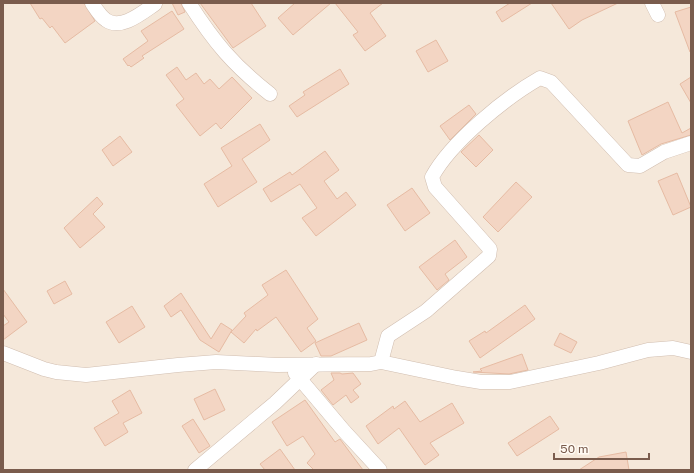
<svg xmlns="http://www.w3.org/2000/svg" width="694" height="473" font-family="'Public Sans',sans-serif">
	<rect width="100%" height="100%" fill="#fdf6ec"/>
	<rect fill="#f5e8da" x="3" y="3" width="688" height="467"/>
	<g fill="#f3d5c3" stroke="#e6bba3">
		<path d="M30,3H84L95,21L65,43L52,26L50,28L42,18L40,19Z"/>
		<path d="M172,3H181L185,12L178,15Z"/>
		<path d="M200,3H251L266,26L233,48Z"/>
		<path d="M295,3H331L293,35L278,18Z"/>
		<path d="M335,3H383L370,13L386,36L365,51L353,35L358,32Z"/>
		<path d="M510,3H532L502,22L496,12Z"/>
		<path d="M551,3H618L582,20L569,29Z"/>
		<path d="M691,7V52H690L675,12Z"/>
		<path d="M172,11L184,29L142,56L144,58L131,67L129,65L128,66L123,59L148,41L141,31Z"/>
		<path d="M436,40L448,61L428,72L416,51Z"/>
		<path d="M177,67L186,80L196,73L204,84L210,79L219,89L232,77L252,98L221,129L216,123L200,136L176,105L184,99L166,75Z"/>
		<path d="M340,69L349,84L297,117L289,106L305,95L303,92Z"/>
		<path d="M691,77V103L680,84Z"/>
		<path d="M668,102L682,133L691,128V135L661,144L642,155L628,121Z"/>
		<path d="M469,105L476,114L450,140L440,126Z"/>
		<path d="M260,124L270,140L242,159L257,182L218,207L204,184L232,166L221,148Z"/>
		<path d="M479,135L493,150L476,167L461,152Z"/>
		<path d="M120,136L132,152L113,166L102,150Z"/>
		<path d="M325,151L339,170L324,181L337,199L346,192L356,205L316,236L302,218L317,208L300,184L271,202L263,189L290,172L292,175Z"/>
		<path d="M677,173L691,207L673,215L658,181Z"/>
		<path d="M516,182L532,197L498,232L483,217Z"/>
		<path d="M412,188L430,213L405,231L387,205Z"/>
		<path d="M97,197L103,204L93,214L105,227L80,248L64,228Z"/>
		<path d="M455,240L467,257L445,274L449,280L437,290L419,267Z"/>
		<path d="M286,270L318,319L307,328L316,341L301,352L276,317L257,331L256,329L244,343L231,332L246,316L244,313L268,295L262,285Z"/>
		<path d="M65,281L72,294L54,304L47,291Z"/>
		<path d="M3,289L27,322L3,340V326L9,322L3,314Z"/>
		<path d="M181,293L211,339L221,323L232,330L219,352L200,340L181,310L171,317L164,306Z"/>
		<path d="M525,305L535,319L480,358L469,341L485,331L486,333Z"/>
		<path d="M132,306L145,327L119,343L106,322Z"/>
		<path d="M359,323L367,340L331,356H321L315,343Z"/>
		<path d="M560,333L577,342L571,353L554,345Z"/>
		<path d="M522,354L528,370L509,374L473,372L482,371L480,369Z"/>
		<path d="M331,373H340L342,374L353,373L361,384L353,390L359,397L351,403L346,395L333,405L321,390L334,380Z"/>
		<path d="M215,389L225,410L204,420L194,399Z"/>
		<path d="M130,390L142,413L123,423L128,432L105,446L94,428L119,413L112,401Z"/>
		<path d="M305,400L335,442L340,439L363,470H314L307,463L315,454L303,436L287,446L272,422Z"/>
		<path d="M405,401L420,422L452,403L464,423L430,443L439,455L425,465L399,428L378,444L366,426L393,406L394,409Z"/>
		<path d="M550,416L559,429L517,456L508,443Z"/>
		<path d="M193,419L210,446L199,453L182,426Z"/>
		<path d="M280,449L295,470H265L260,464Z"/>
		<path d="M626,452L629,470H579L599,457Z"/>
	</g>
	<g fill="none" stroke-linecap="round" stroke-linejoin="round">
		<g stroke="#d1beb0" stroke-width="15">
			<g id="street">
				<path d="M92,3C96,9 100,16 106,20C121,31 143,12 155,4"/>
				<path d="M189,3C214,42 233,65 270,94"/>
				<path d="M652,3L658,15"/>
				<path d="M3,353L44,369L56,372L86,375L178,365L216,362L277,365L371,364L381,362L457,378L481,382H510L599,363L648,350L673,348L691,352"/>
				<path d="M381,362L388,336L426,311L489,256L490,249L435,187L432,177C451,142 505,98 540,78L551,82L628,165L640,166L664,152L691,143"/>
				<path d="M295,373L344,431L380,470"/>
				<path d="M195,470L275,403L316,364"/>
			</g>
		</g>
		<use href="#street" stroke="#fff" stroke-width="14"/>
	</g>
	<rect width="694" height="473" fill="none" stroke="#7a5c4d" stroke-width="8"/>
	<path d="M554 453v6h95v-6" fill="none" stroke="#7a5c4d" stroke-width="2"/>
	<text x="560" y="453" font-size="12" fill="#7a5c4d" stroke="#fffaf3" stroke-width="3" paint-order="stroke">50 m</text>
</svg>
